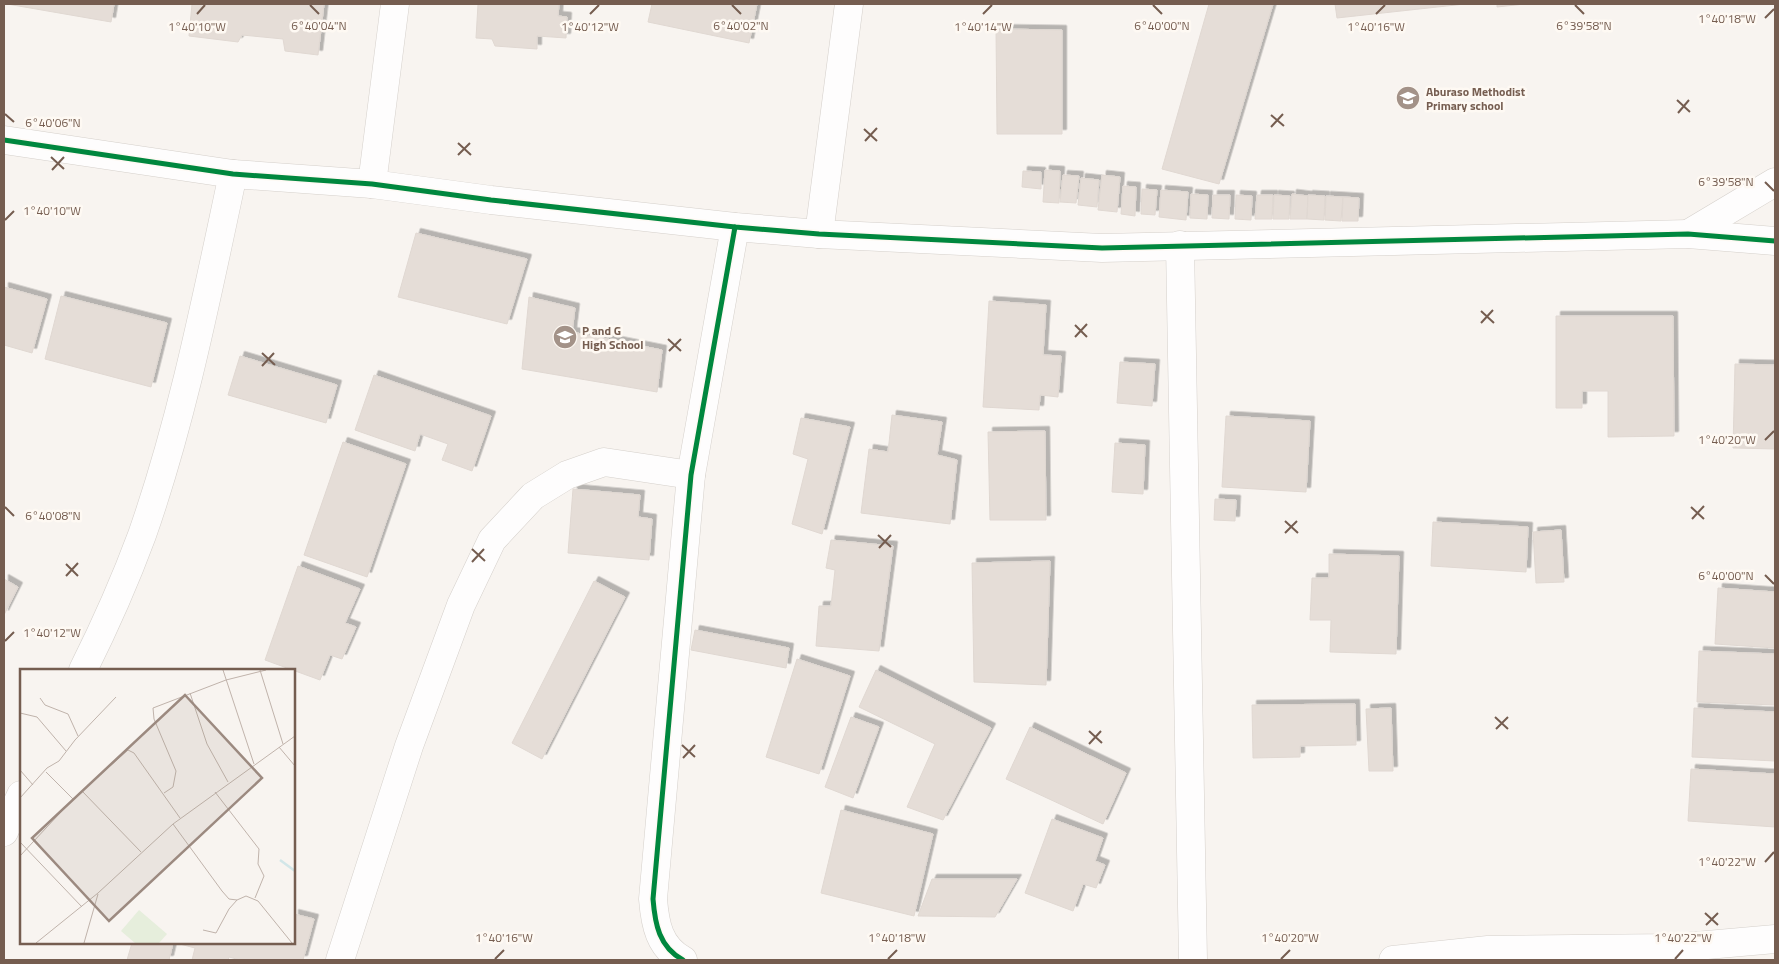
<svg xmlns="http://www.w3.org/2000/svg" width="1779" height="964" font-family="'Titillium Web',sans-serif">
	<defs>
		<filter id="shadow"><feDropShadow dx="4.5" dy="-4.5" stdDeviation="0" flood-color="#0004"/></filter>
	</defs>
	<rect width="100%" height="100%" fill="#f8f4f0"/>
	<g fill="#e5ddd7" stroke="#e0d8d2" filter="url(#shadow)">
		<path d="M7,4H114L111,22Z"/>
		<path d="M192,4H324L318,55L285,51L283,39L242,35L238,42L189,36Z"/>
		<path d="M478,4H559L558,16L567,17L566,38L537,36V49L495,46L492,39L476,38Z"/>
		<path d="M652,4H757L749,43L648,22Z"/>
		<path d="M1209,4H1273L1219,184L1162,169Z"/>
		<path d="M1335,4H1465L1337,18Z"/>
		<path d="M1497,4H1525L1497,7Z"/>
		<path d="M996,29L1062,30V134H997Z"/>
		<path d="M1045,170L1060,171L1059,203L1043,202Z"/>
		<path d="M1023,171L1041,172V189L1022,187Z"/>
		<path d="M1063,175L1079,176L1076,203L1060,202Z"/>
		<path d="M1102,175L1120,177L1117,212L1098,210Z"/>
		<path d="M1081,178L1099,180L1097,207L1078,205Z"/>
		<path d="M1123,186L1136,187L1135,216L1121,214Z"/>
		<path d="M1142,189L1157,190L1155,215L1141,214Z"/>
		<path d="M1161,190L1188,192L1186,220L1159,217Z"/>
		<path d="M1191,194L1208,195L1207,219L1190,218Z"/>
		<path d="M1292,194L1308,196L1307,219H1290Z"/>
		<path d="M1213,195H1230L1229,219L1212,218Z"/>
		<path d="M1236,195L1252,196L1251,220L1235,219Z"/>
		<path d="M1257,195H1273L1272,219H1255Z"/>
		<path d="M1274,195L1290,196L1289,219H1273Z"/>
		<path d="M1308,195L1325,196L1324,220L1307,219Z"/>
		<path d="M1326,196L1343,197L1341,221L1325,220Z"/>
		<path d="M1343,197L1359,198L1358,221H1342Z"/>
		<path d="M416,233L527,259L507,324L398,297Z"/>
		<path d="M4,287L47,299L32,353L4,345Z"/>
		<path d="M61,296L167,323L151,387L45,359Z"/>
		<path d="M529,297L575,308L572,332L662,350L657,392L522,369Z"/>
		<path d="M989,301L1046,305L1043,355L1061,356L1058,397L1040,395L1039,410L983,407Z"/>
		<path d="M1556,316H1673L1674,436L1608,437V391H1582V408H1556Z"/>
		<path d="M240,356L337,385L326,423L228,395Z"/>
		<path d="M1120,362L1155,364L1152,406L1117,403Z"/>
		<path d="M1735,364L1775,365V449L1733,448Z"/>
		<path d="M374,375L491,416L472,471L442,460L448,444L420,434L415,451L355,430Z"/>
		<path d="M892,415L942,422L937,455L957,460L950,524L861,513L869,449L888,452Z"/>
		<path d="M1226,416L1310,421L1306,492L1222,487Z"/>
		<path d="M801,418L850,427L822,534L792,524L808,459L793,454Z"/>
		<path d="M1045,431L1046,520H990L988,432Z"/>
		<path d="M343,442L406,464L367,577L304,555Z"/>
		<path d="M1115,443L1145,445L1143,494L1112,492Z"/>
		<path d="M573,489L640,495L638,517L652,519L649,560L568,553Z"/>
		<path d="M1215,499L1236,500L1235,521L1214,520Z"/>
		<path d="M1433,522L1528,527L1526,572L1431,566Z"/>
		<path d="M1561,530L1564,582L1536,583L1533,532Z"/>
		<path d="M831,540L893,546L879,651L816,646L819,606H831L835,570L826,568Z"/>
		<path d="M1329,554L1399,556L1396,654L1330,652L1331,620H1310L1312,578H1329Z"/>
		<path d="M1050,561L1046,685L974,682L972,563Z"/>
		<path d="M298,566L360,589L345,623L356,627L342,659L330,655L320,680L265,660Z"/>
		<path d="M4,579L18,587L4,615Z"/>
		<path d="M594,581L625,597L542,759L512,743Z"/>
		<path d="M1718,588L1775,592V648L1715,644Z"/>
		<path d="M695,630L789,648L786,668L691,650Z"/>
		<path d="M1699,651L1775,654V705L1697,702Z"/>
		<path d="M797,659L850,676L819,774L766,757Z"/>
		<path d="M876,670L991,728L943,820L907,807L935,744L859,707Z"/>
		<path d="M1355,704L1356,745L1300,746V757L1253,758L1252,705Z"/>
		<path d="M1391,708L1393,771H1369L1366,709Z"/>
		<path d="M1694,708L1775,712V761L1692,757Z"/>
		<path d="M851,717L879,727L853,798L825,787Z"/>
		<path d="M1030,727L1126,773L1103,824L1006,779Z"/>
		<path d="M1691,769L1775,774V827L1688,821Z"/>
		<path d="M841,810L933,834L914,916L821,893Z"/>
		<path d="M1052,819L1103,838L1095,861L1105,865L1096,888L1083,884L1073,911L1025,893Z"/>
		<path d="M932,879H1017L995,917L918,916Z"/>
		<path d="M294,914L314,919L303,960H240L229,957L228,960H192L195,948L176,943H294Z"/>
		<path d="M132,943H173L169,960H127Z"/>
	</g>
	<g fill="none" stroke-linecap="round" stroke-linejoin="round">
		<g stroke="#d5d0cb" stroke-width="29">
			<g id="minor">
				<path d="M4,140L233,174L372,184L491,200L735,227L819,234L1102,248L1688,234L1775,241"/>
				<path d="M372,184L395,4"/>
				<path d="M819,234L849,4"/>
				<path d="M1688,234L1775,182"/>
				<path d="M1180,245L1193,960"/>
				<path d="M83,670C105,626 125,581 142,535C183,418 207,295 233,174"/>
				<path d="M4,832L21,795"/>
				<path d="M340,960L409,746L461,605L492,540L533,496L567,475L604,462L691,475"/>
				<path d="M683,960C659,947 655,924 653,899L691,475L735,227"/>
				<path d="M1393,960L1488,950L1673,948L1775,939"/>
			</g>
		</g>
		<use href="#minor" stroke="#fefdfd" stroke-width="28"/>
		<g stroke="#fef9f3" stroke-width="8">
			<g id="cycleway">
				<path d="M4,140L233,174L372,184L491,200L735,227L819,234L1102,248L1688,234L1775,241"/>
				<path d="M683,960C659,947 655,924 653,899L691,475L735,227"/>
			</g>
		</g>
		<use href="#cycleway" stroke="#00873e" stroke-width="5"/>
	</g>
	<path fill="none" stroke="#755d50" stroke-width="2" d="M310,5L319,14M732,5L741,14M1153,5L1162,14M1575,5L1584,14M197,14L205,5M590,14L599,5M983,14L992,5M1376,14L1385,5M1765,18L1774,9M1677,100L1690,112M1678,113L1689,100M5,114L14,122M1271,115L1284,126M1271,127L1283,114M864,129L877,141M865,141L877,128M458,143L471,155M458,155L470,143M51,157L64,169M52,170L64,157M1765,182L1774,191M5,220L14,211M1481,311L1494,323M1481,323L1493,310M1075,325L1087,337M1075,337L1087,324M668,339L681,351M669,351L681,339M262,353L275,365M262,366L274,353M1765,440L1774,431M5,507L14,516M1691,507L1704,519M1692,519L1704,506M1285,521L1298,533M1285,533L1297,521M878,535L891,547M879,548L891,535M472,549L485,561M472,562L484,549M66,564L78,576M1765,575L1774,584M66,576L78,563M5,641L14,632M1495,717L1508,729M1496,729L1508,717M1089,731L1102,743M1089,744L1101,731M682,745L695,757M683,758L695,745M1765,862L1774,852M1705,913L1718,925M1706,925L1718,913M495,959L504,950M888,959L897,950M1281,959L1290,950M1675,959L1683,950"/>
	<defs>
		<g id="school-disc" transform="scale(1.25)"><circle r="9.5" fill="#a39288" stroke="#fef9f3"/><path d="M0-5L7-2L0 1L-7-2ZM-4 1L0 2.5L4 1V4Q0 6-4 4Z" fill="#fff"/></g>
	</defs>
	<g fill-rule="evenodd">
		<use href="#school-disc" x="1408" y="98"/>
		<use href="#school-disc" x="565" y="337"/>
	</g>
	<g text-anchor="middle" dominant-baseline="central" stroke-width="5" stroke-linejoin="round" paint-order="stroke">
		<g font-size="12" font-weight="bold" fill="#755d50" stroke="#fef9f3" text-anchor="start">
			<text x="1426" y="91">Aburaso Methodist<tspan x="1426" dy="14">Primary school</tspan></text>
			<text x="582" y="330">P and G<tspan x="582" dy="14">High School</tspan></text>
		</g>
	</g>
	<g transform="translate(20 669)">
		<rect width="275" height="275" fill="#f8f4f0"/>
		<path d="M119,241L147,265L139,274H115L101,262Z" fill="#e6eedc"/>
		<path fill="none" stroke="#d2e6e8" stroke-width="2.5" d="M260,191L275,202"/>
		<path fill="none" stroke="#c0b3ab" stroke-width="1" d="M203,1L234,95M240,1L263,75M170,24L187,75L208,113M20,29L25,36L48,45L58,67M0,44L17,48L46,82M259,78L275,97M0,101L13,116M26,103L53,130M62,122L121,183M195,123L239,180L238,195L244,207L235,229M144,124L153,118L156,102L134,50L133,39L206,11L246,1M0,129L27,99L39,92L55,71L96,28M153,155L202,222L209,230L217,231M0,173L62,238M0,187L53,130L108,81L114,84L160,149M183,261L196,264L209,240L217,231L226,227L238,232L272,274M16,274L78,224L153,155L275,67M64,274L78,225"/>
		<path fill="#9c8a80" fill-opacity="0.15" stroke="#9c8a80" stroke-width="2.5" d="M165,26L242,109L89,252L12,169Z"/>
		<rect width="275" height="275" fill="none" stroke="#755d50" stroke-width="2.5"/>
	</g>
	<g font-size="12" text-anchor="middle" fill="#755d50" stroke="#fef9f3" stroke-width="5" stroke-linejoin="round" paint-order="stroke">
		<text x="1727" y="23">1°40'18"W</text>
		<text x="319" y="30">6°40'04"N</text>
		<text x="741" y="30">6°40'02"N</text>
		<text x="1162" y="30">6°40'00"N</text>
		<text x="1584" y="30">6°39'58"N</text>
		<text x="197" y="31">1°40'10"W</text>
		<text x="590" y="31">1°40'12"W</text>
		<text x="983" y="31">1°40'14"W</text>
		<text x="1376" y="31">1°40'16"W</text>
		<text x="53" y="127">6°40'06"N</text>
		<text x="1726" y="186">6°39'58"N</text>
		<text x="52" y="215">1°40'10"W</text>
		<text x="1727" y="444">1°40'20"W</text>
		<text x="53" y="520">6°40'08"N</text>
		<text x="1726" y="580">6°40'00"N</text>
		<text x="52" y="637">1°40'12"W</text>
		<text x="1727" y="866">1°40'22"W</text>
		<text x="504" y="942">1°40'16"W</text>
		<text x="897" y="942">1°40'18"W</text>
		<text x="1290" y="942">1°40'20"W</text>
		<text x="1683" y="942">1°40'22"W</text>
	</g>
	<rect width="1779" height="964" fill="none" stroke="#755d50" stroke-width="10"/>
</svg>
